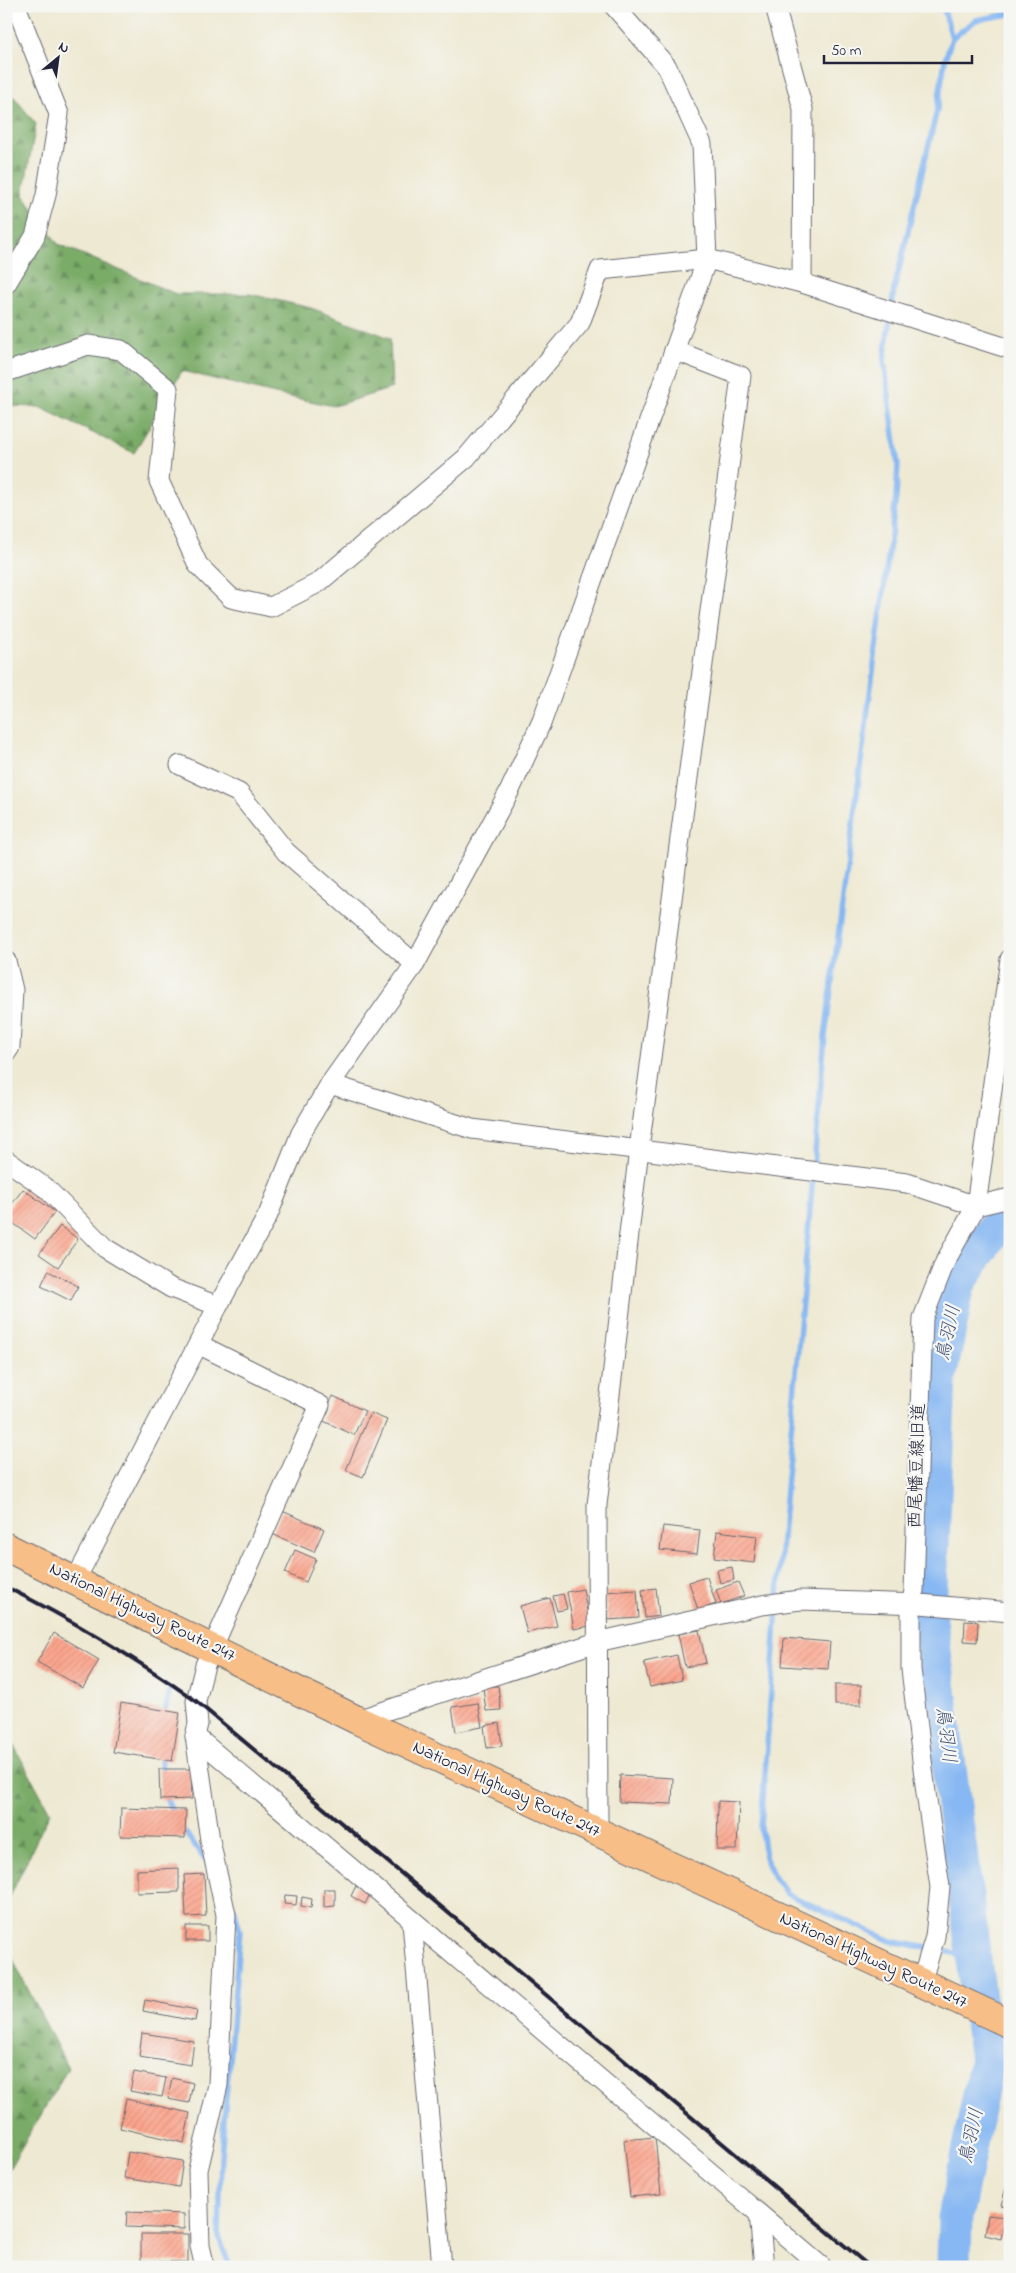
<svg xmlns="http://www.w3.org/2000/svg" width="1016" height="2273" font-family="'Indie Flower','Klee One',sans-serif">
	<defs>
		<pattern id="forest-firs" width="22" height="20" patternUnits="userSpaceOnUse" patternTransform="scale(1.25)"><rect width="22" height="20" fill="#7aac68"/><path d="M5 1l3.5 6h-7zM16 11l3.5 6h-7z" fill="#648c57"/></pattern>
		<pattern id="building-hatch" width="6" height="6" patternUnits="userSpaceOnUse" patternTransform="scale(1.25)"><rect width="6" height="6" fill="#fca58d"/><path d="M-1 1l2-2M0 6l6-6M5 7l2-2" fill="none" stroke="#d88e7b"/></pattern>
	</defs>
	<rect width="100%" height="100%" fill="#f6f6f2"/>
	<filter id="ink" filterUnits="userSpaceOnUse"><feTurbulence type="fractalNoise" baseFrequency=".02" numOctaves="2"/><feDisplacementMap in="SourceGraphic" scale="10" xChannelSelector="R" yChannelSelector="G"/><feConvolveMatrix kernelMatrix="1 2 1 2 8 2 1 2 1" color-interpolation-filters="sRGB"/></filter>
	<filter id="wash" filterUnits="userSpaceOnUse"><feTurbulence type="fractalNoise" baseFrequency=".0096" numOctaves="4" result="noise"/><feDisplacementMap in="SourceGraphic" scale="20" xChannelSelector="R" yChannelSelector="G"/><feGaussianBlur stdDeviation="1.12" result="paint"/><feColorMatrix in="noise" values="0 0 0 0 0 0 0 0 0 0 0 0 0 0 0 0 0 1.4 0 .05"/><feComposite in="paint" operator="in"/></filter>
	<g filter="url(#wash)">
		<rect width="100%" height="100%" fill="#eee9d2"/>
		<g fill="url(#forest-firs)" stroke="#4e6752">
			<path d="M6,87L36,124L23,195L58,244L176,294H250L311,308L390,338L392,388L334,406L275,394L182,371L134,453L39,407L6,406Z"/>
			<path d="M6,1731L50,1812L6,1905Z"/>
			<path d="M6,1946L68,2068L6,2174Z"/>
		</g>
		<g fill="none" stroke-linecap="round" stroke-linejoin="round">
			<g stroke="#87b8f3" stroke-width="5.5">
				<path d="M943,6L952,38L945,60L937,110L894,290L884,360L898,465L896,497L825,1036L784,1512L761,1828L765,1857L774,1877L787,1894L891,1941L975,1957"/>
				<path d="M952,38L976,20L1010,14"/>
				<path d="M164,1716L170,1689"/>
				<path d="M161,1753L162,1776"/>
				<path d="M165,1795L174,1816"/>
				<path d="M182,1828L207,1862"/>
				<path d="M230,2267L219,2237L221,2156L240,1931L234,1908"/>
			</g>
			<path stroke="#87b8f3" stroke-width="35" d="M954,2267L955,2218L987,2060L929,1613L939,1378L958,1284L996,1226L1010,1223"/>
		</g>
		<g id="blocks">
			<g fill="url(#building-hatch)">
				<path d="M23,1189L55,1212L35,1239L6,1218V1212Z"/>
				<path d="M60,1226L78,1239L58,1267L39,1254Z"/>
				<path d="M48,1271L78,1286L71,1301L41,1286Z"/>
				<path d="M333,1396L365,1411L354,1435L321,1420Z"/>
				<path d="M370,1413L387,1420L363,1477L346,1470Z"/>
				<path d="M282,1511L324,1529L314,1552L272,1534Z"/>
				<path d="M663,1526L700,1530L697,1554L660,1550Z"/>
				<path d="M717,1531L757,1536L754,1563L714,1558Z"/>
				<path d="M295,1550L316,1559L306,1582L285,1573Z"/>
				<path d="M732,1567L734,1580L720,1583L717,1570Z"/>
				<path d="M707,1577L716,1604L698,1610L689,1582Z"/>
				<path d="M738,1582L744,1596L721,1604L716,1590Z"/>
				<path d="M656,1588L659,1616L645,1618L642,1590Z"/>
				<path d="M583,1589L590,1626L574,1629L567,1592Z"/>
				<path d="M637,1590L639,1618L607,1620L605,1592Z"/>
				<path d="M563,1594L567,1609L557,1611L553,1596Z"/>
				<path d="M550,1598L557,1626L527,1633L520,1606Z"/>
				<path d="M965,1621L978,1622L977,1642L964,1641Z"/>
				<path d="M699,1630L706,1663L685,1667L678,1634Z"/>
				<path d="M54,1633L99,1660L83,1688L37,1662Z"/>
				<path d="M784,1638L830,1642L828,1669L782,1666Z"/>
				<path d="M677,1655L682,1680L650,1687L644,1662Z"/>
				<rect x="835" y="1685" width="26" height="20"/>
				<path d="M498,1686L501,1710L486,1711L483,1687Z"/>
				<path d="M121,1703L180,1713L172,1761L113,1752Z"/>
				<path d="M478,1703L482,1727L456,1732L452,1707Z"/>
				<path d="M499,1723L502,1746L487,1748L484,1726Z"/>
				<path d="M159,1769H191L192,1799L160,1800Z"/>
				<path d="M620,1775L673,1778L672,1804L619,1802Z"/>
				<path d="M718,1801L739,1802L737,1850H717Z"/>
				<path d="M121,1808L186,1810L185,1838L120,1836Z"/>
				<path d="M179,1868V1892L137,1893V1870Z"/>
				<path d="M204,1874L206,1916L186,1917L184,1875Z"/>
				<path d="M356,1886L370,1894L365,1904L351,1896Z"/>
				<path d="M324,1889H335V1906L324,1907Z"/>
				<path d="M285,1895L297,1896L296,1905L284,1904Z"/>
				<path d="M302,1897L312,1899L311,1908L301,1906Z"/>
				<rect x="186" y="1926" width="22" height="15"/>
				<path d="M145,2000L197,2010L195,2021L143,2011Z"/>
				<path d="M142,2033L194,2041L191,2065L139,2057Z"/>
				<path d="M134,2072L166,2078L162,2097L130,2091Z"/>
				<path d="M172,2078L193,2083L189,2103L168,2099Z"/>
				<path d="M126,2099L190,2113L184,2143L120,2128Z"/>
				<path d="M655,2137L661,2194L630,2197L624,2140Z"/>
				<path d="M128,2152L183,2161L179,2187L124,2178Z"/>
				<path d="M1007,2184L1010,2185V2207L1001,2205Z"/>
				<path d="M127,2212L184,2214V2229L126,2227Z"/>
				<path d="M988,2215L1005,2217L1001,2239L985,2235Z"/>
				<path d="M141,2234H188V2262L141,2261Z"/>
			</g>
		</g>
	</g>
	<g filter="url(#ink)">
		<use href="#blocks" fill-opacity="0" stroke="#696870" stroke-width="1"/>
		<g fill="none" stroke-linecap="round" stroke-linejoin="round">
			<g stroke="#696870" stroke-width="21">
				<g id="street">
					<path d="M775,6L803,109L802,283"/>
					<path d="M6,284L35,236L46,195L59,114L16,6"/>
					<path d="M6,372L88,345L121,350L168,389L159,481L198,565L231,598L271,607L318,583L466,458L580,323L600,270L707,259L802,283L1010,349"/>
					<path d="M180,765L239,793L286,852L415,964"/>
					<path d="M6,961L13,990L10,1047L6,1053"/>
					<path d="M330,1084L472,1129L907,1183L976,1206L1010,1198"/>
					<path d="M6,1160L47,1189L105,1248L171,1288L218,1306"/>
					<path d="M200,1345L320,1405L205,1665L196,1701L198,1724L195,1736L210,1840L226,1915L218,2085L198,2170L200,2246L205,2267"/>
					<path d="M75,1581L218,1306L268,1215L301,1133L330,1084L415,964L510,790L542,721L707,259L702,144L667,67L614,6"/>
					<path d="M357,1720L597,1642L762,1605L800,1600L920,1604L1010,1612"/>
					<path d="M195,1736L822,2267"/>
					<path d="M598,1833L597,1505L639,1149L741,376L674,350"/>
					<path d="M412,1922L442,2267"/>
					<path d="M921,1983L935,1937L940,1887L926,1793L911,1669V1605L914,1591L923,1318L945,1262L976,1206L1010,959"/>
					<path d="M759,2214L764,2267"/>
				</g>
			</g>
			<g stroke="#696870" stroke-width="30">
				<path id="highway" d="M6,1547L357,1720L1010,2024"/>
			</g>
			<use href="#street" stroke="#fff" stroke-width="19"/>
			<use href="#highway" stroke="#f7be87" stroke-width="28"/>
			<path stroke="#22223b" stroke-width="4" d="M6,1587C73,1620 135,1658 196,1701L870,2267"/>
		</g>
	</g>
	<g text-anchor="middle" dominant-baseline="central" stroke-width="4.5" stroke-linejoin="round" paint-order="stroke">
		<g font-size="18" fill="#22223b" stroke="#f6f6f2">
			<text transform="translate(918 1466) rotate(-88)">西尾幡豆線旧道</text>
			<text transform="translate(142 1613) rotate(26)">National Highway Route 247</text>
			<text transform="translate(506 1790) rotate(25)">National Highway Route 247</text>
			<text transform="translate(873 1961) rotate(25)">National Highway Route 247</text>
		</g>
		<g font-size="19" font-style="italic" fill="#45567b" stroke="#f6f6f2">
			<text transform="translate(949 1333) rotate(-78)">鳥羽川</text>
			<text transform="translate(945 1735) rotate(83)">鳥羽川</text>
			<text transform="translate(972 2136) rotate(-78)">鳥羽川</text>
		</g>
	</g>
	<rect width="1016" height="2273" fill="none" stroke="#f6f6f2" stroke-width="25"/>
	<g transform="translate(58 58) rotate(29)" stroke="#f6f6f2" stroke-width="4" paint-order="stroke">
	<path d="M0-4L9 19L0 12L-9 19Z" fill="#22223b"/>
	<text y="-8" font-size="14" font-weight="bold" text-anchor="middle" fill="#22223b">N</text>
	</g>
	<path d="M824 55v8h148v-8" fill="none" stroke="#22223b" stroke-width="2.5"/>
	<text x="831" y="55" font-size="15" fill="#22223b" stroke="#f6f6f2" stroke-width="4" paint-order="stroke">50 m</text>
</svg>
